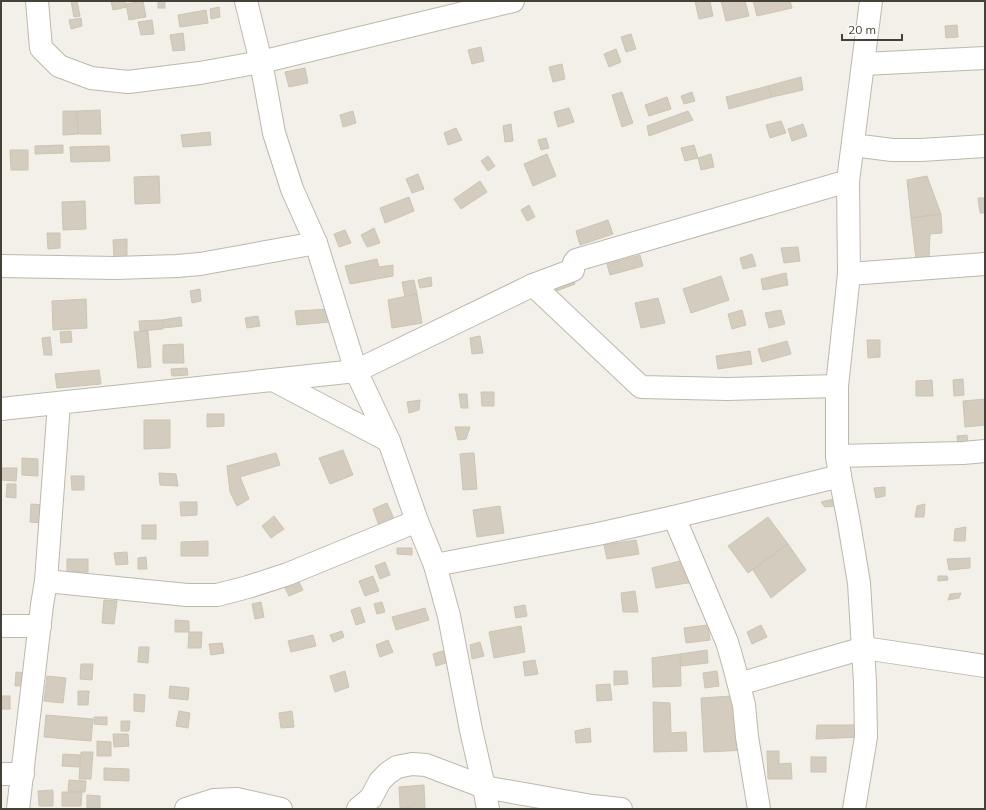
<svg xmlns="http://www.w3.org/2000/svg" width="986" height="810" font-family="Mulish,sans-serif">
	<rect width="100%" height="100%" fill="#f2f0e8"/>
	<g fill="#d3ccbf" stroke="#cdc4b3">
		<path d="M71,1H77L80,16L74,17Z"/>
		<path d="M111,1H125L127,7L113,10Z"/>
		<path d="M143,1L146,17L129,20L126,4Z"/>
		<rect x="158" y="1" width="7" height="7"/>
		<path d="M695,1H710L713,16L699,19Z"/>
		<path d="M721,1H745L749,16L726,21Z"/>
		<path d="M753,1H790L792,8L757,16Z"/>
		<path d="M219,7L220,17L211,19L210,9Z"/>
		<path d="M206,10L208,23L180,27L178,15Z"/>
		<path d="M81,18L82,26L71,29L69,20Z"/>
		<path d="M152,20L154,34L141,35L138,22Z"/>
		<path d="M957,25L958,37L946,38L945,26Z"/>
		<path d="M183,33L185,50L173,51L170,35Z"/>
		<path d="M631,34L636,49L626,52L621,37Z"/>
		<path d="M481,47L484,61L472,64L468,50Z"/>
		<path d="M616,49L621,62L609,67L604,54Z"/>
		<path d="M562,64L565,79L553,82L549,67Z"/>
		<path d="M305,68L308,83L289,87L285,72Z"/>
		<path d="M801,77L803,90L772,97L768,86Z"/>
		<path d="M768,86L772,97L729,109L726,97Z"/>
		<path d="M622,92L633,123L622,127L612,95Z"/>
		<path d="M692,92L695,101L684,104L681,96Z"/>
		<path d="M667,97L671,109L649,116L645,105Z"/>
		<path d="M569,108L574,122L558,127L554,112Z"/>
		<path d="M100,110L101,134H78L77,111Z"/>
		<path d="M63,111H77L78,134L63,135Z"/>
		<path d="M353,111L356,123L343,127L340,115Z"/>
		<path d="M688,111L693,120L649,136L647,126Z"/>
		<path d="M781,121L786,133L770,138L766,125Z"/>
		<path d="M511,124L513,141L505,142L503,126Z"/>
		<path d="M803,124L807,136L792,141L788,129Z"/>
		<path d="M456,128L462,140L448,145L444,133Z"/>
		<path d="M210,132L211,145L183,147L181,135Z"/>
		<path d="M546,138L549,148L541,150L538,140Z"/>
		<path d="M63,145V153L35,154V146Z"/>
		<path d="M694,145L698,158L685,161L681,148Z"/>
		<path d="M109,146L110,161L71,162L70,147Z"/>
		<path d="M10,150H28V170H11Z"/>
		<path d="M547,154L556,176L533,186L524,164Z"/>
		<path d="M711,154L714,167L701,170L698,158Z"/>
		<path d="M488,156L495,166L488,171L481,161Z"/>
		<path d="M418,174L424,189L412,193L406,179Z"/>
		<path d="M159,176L160,203L135,204L134,177Z"/>
		<path d="M927,176L941,214L911,218L907,180Z"/>
		<path d="M480,181L487,192L461,209L454,199Z"/>
		<path d="M409,197L414,211L385,223L380,208Z"/>
		<path d="M978,198H985V213H980Z"/>
		<path d="M85,201L86,229L63,230L62,202Z"/>
		<path d="M529,205L535,217L527,221L521,210Z"/>
		<path d="M941,214L942,233L930,234L929,258L916,259L911,218Z"/>
		<path d="M608,220L613,234L580,245L576,231Z"/>
		<path d="M374,228L380,243L367,247L361,235Z"/>
		<path d="M345,230L351,243L339,247L334,234Z"/>
		<path d="M47,233H60V248L48,249Z"/>
		<path d="M127,239V258L114,259L113,240Z"/>
		<path d="M798,247L800,261L784,263L781,248Z"/>
		<path d="M752,254L756,266L743,269L740,258Z"/>
		<path d="M640,255L643,266L610,275L607,264Z"/>
		<path d="M377,259L379,267L393,265V276L350,284L345,266Z"/>
		<path d="M571,271L575,284L554,292L549,279Z"/>
		<path d="M786,273L788,285L763,290L761,279Z"/>
		<path d="M721,276L729,300L691,313L683,289Z"/>
		<path d="M431,277L432,286L420,288L418,280Z"/>
		<path d="M414,280L417,294L405,297L402,282Z"/>
		<path d="M200,289L201,301L192,303L190,291Z"/>
		<path d="M417,294L422,323L392,328L388,300Z"/>
		<path d="M658,298L665,323L641,328L635,303Z"/>
		<path d="M86,299L87,328L53,330L52,301Z"/>
		<path d="M331,309L330,322L297,325L295,311Z"/>
		<path d="M742,310L746,325L732,329L728,314Z"/>
		<path d="M781,310L785,324L769,328L765,313Z"/>
		<path d="M258,316L260,326L247,328L245,318Z"/>
		<path d="M181,317L182,326L163,328L162,320Z"/>
		<path d="M162,320L163,329L140,331L139,321Z"/>
		<path d="M71,331L72,342L61,343L60,332Z"/>
		<path d="M148,331L151,367L138,368L134,332Z"/>
		<path d="M480,336L483,353L472,354L470,338Z"/>
		<path d="M50,337L52,355H44L42,338Z"/>
		<path d="M867,340H880V357L868,358Z"/>
		<path d="M787,341L791,354L762,362L758,349Z"/>
		<path d="M183,344L184,363H163V345Z"/>
		<path d="M750,351L752,364L718,369L716,356Z"/>
		<path d="M187,368L188,375L172,376L171,369Z"/>
		<path d="M99,370L101,384L57,388L55,374Z"/>
		<path d="M963,379L964,395L954,396L953,380Z"/>
		<path d="M932,380L933,396H916V381Z"/>
		<path d="M481,392H494V406H482Z"/>
		<path d="M459,394H467L468,408H461Z"/>
		<path d="M985,399V425L965,427L963,401Z"/>
		<path d="M420,400L419,410L409,413L407,402Z"/>
		<path d="M207,414H224V426L207,427Z"/>
		<path d="M144,420H170V448L144,449Z"/>
		<path d="M455,427H470L466,439L458,440Z"/>
		<path d="M967,435L968,444L958,445L957,436Z"/>
		<path d="M343,450L353,475L330,484L319,458Z"/>
		<path d="M276,453L280,465L240,477L249,499L237,506L230,492L227,466Z"/>
		<path d="M469,453H474L477,489L463,490L460,454Z"/>
		<path d="M22,458L38,459V476L22,475Z"/>
		<path d="M1,468H17L16,481L1,480Z"/>
		<path d="M159,473L176,474L178,486L160,485Z"/>
		<path d="M71,476H84V490H72Z"/>
		<path d="M7,484H16V498L6,497Z"/>
		<path d="M885,487V496L876,498L874,488Z"/>
		<path d="M834,499V506L825,507L821,502Z"/>
		<path d="M180,502H197V515L181,516Z"/>
		<path d="M387,503L395,521L379,526L373,509Z"/>
		<path d="M31,504L45,505L43,523L30,522Z"/>
		<path d="M925,504L924,517H915L917,506Z"/>
		<path d="M500,506L504,533L477,537L473,510Z"/>
		<path d="M274,516L284,529L271,538L262,526Z"/>
		<path d="M768,517L788,544L748,573L728,546Z"/>
		<rect x="142" y="525" width="14" height="14"/>
		<path d="M966,527L965,541H954L955,529Z"/>
		<path d="M636,540L639,554L607,559L604,545Z"/>
		<path d="M208,541V556H181V542Z"/>
		<path d="M788,544L806,570L771,598L753,570Z"/>
		<path d="M397,548H412V555L397,554Z"/>
		<path d="M127,552L128,564L116,565L114,553Z"/>
		<path d="M146,557L147,569H138V558Z"/>
		<path d="M970,558V568L949,570L947,559Z"/>
		<rect x="67" y="559" width="21" height="13"/>
		<path d="M688,559L694,582L656,588L652,568Z"/>
		<path d="M385,562L390,575L380,579L375,566Z"/>
		<path d="M373,576L379,591L365,596L359,581Z"/>
		<path d="M938,576H947L948,580L938,581Z"/>
		<path d="M298,580L303,590L289,596L284,586Z"/>
		<path d="M635,591L638,612H623L621,593Z"/>
		<path d="M961,593L959,598L948,600L950,594Z"/>
		<path d="M104,600L117,601L114,624L102,623Z"/>
		<path d="M261,602L264,617L255,619L252,604Z"/>
		<path d="M382,602L385,612L377,614L374,604Z"/>
		<path d="M525,605L527,616L516,618L514,607Z"/>
		<path d="M360,607L365,622L356,625L351,610Z"/>
		<path d="M425,608L429,620L396,630L392,617Z"/>
		<path d="M175,620L189,621V632H175Z"/>
		<path d="M708,625L710,640L686,643L684,628Z"/>
		<path d="M761,625L767,637L752,644L747,632Z"/>
		<path d="M521,626L525,652L494,658L489,632Z"/>
		<path d="M342,631L344,637L333,642L330,635Z"/>
		<path d="M189,632H202L201,648H188Z"/>
		<path d="M313,635L316,646L291,652L288,641Z"/>
		<path d="M388,640L393,652L380,657L376,645Z"/>
		<path d="M480,642L484,656L472,659L470,645Z"/>
		<path d="M222,643L224,653L211,655L209,644Z"/>
		<path d="M139,647H149L148,663L138,662Z"/>
		<path d="M446,650L449,662L436,666L433,654Z"/>
		<path d="M707,650L708,663L681,666L680,654Z"/>
		<path d="M680,654L681,686L653,687L652,658Z"/>
		<path d="M535,660L538,674L525,676L523,662Z"/>
		<path d="M81,664H93L92,680L80,679Z"/>
		<path d="M345,671L349,687L335,692L330,676Z"/>
		<path d="M614,671H627L628,684L614,685Z"/>
		<path d="M717,671L719,686L705,688L703,673Z"/>
		<path d="M16,672L28,673V686H15Z"/>
		<path d="M47,676L66,678L63,703L44,701Z"/>
		<path d="M610,684L612,700L597,701L596,685Z"/>
		<path d="M170,686L189,688L188,700L169,698Z"/>
		<path d="M78,691H89L88,705H78Z"/>
		<path d="M134,694L145,695L144,712L134,711Z"/>
		<rect x="1" y="696" width="9" height="13"/>
		<path d="M732,696L748,750L704,752L701,698Z"/>
		<path d="M653,702L670,703L671,733L686,732L687,751L654,752Z"/>
		<path d="M179,711L190,713L188,728L176,726Z"/>
		<path d="M292,711L294,727L281,728L279,713Z"/>
		<path d="M46,715L93,719L91,741L44,737Z"/>
		<path d="M94,717H107V725L94,724Z"/>
		<path d="M121,721H130L129,731H121Z"/>
		<path d="M817,725H861L862,737L816,739Z"/>
		<path d="M590,728L591,742L576,743L575,731Z"/>
		<path d="M113,734H128L129,746L114,747Z"/>
		<path d="M97,741L111,742V756H97Z"/>
		<path d="M767,751H779V764L791,763L792,779H768Z"/>
		<path d="M81,752H93L91,779H79Z"/>
		<path d="M63,754L80,755L79,767L62,766Z"/>
		<rect x="811" y="757" width="15" height="15"/>
		<path d="M104,768L129,769V781L104,780Z"/>
		<path d="M69,780L86,781L85,792L68,791Z"/>
		<path d="M424,785L425,809H416L415,807L400,808L399,787Z"/>
		<path d="M53,790V806H39L38,791Z"/>
		<path d="M62,792H82L81,806H62Z"/>
		<path d="M87,795L100,796V809H87Z"/>
	</g>
	<g fill="none" stroke-linecap="round" stroke-linejoin="round">
		<g stroke="#bdb8ac" stroke-width="24">
			<g id="street">
				<path d="M37,1L41,48L59,66L91,78L128,82L200,73L261,62L513,1"/>
				<path d="M246,1L261,62L274,133L292,189L316,243L356,371L389,441L417,521L435,565L449,616L471,730L484,787L488,809"/>
				<path d="M863,64L985,58"/>
				<path d="M853,145L892,150H921L985,146"/>
				<path d="M1,266L115,268L177,266L200,264L316,243"/>
				<path d="M849,274L985,264"/>
				<path d="M533,285L573,270L574,263L576,260L848,181"/>
				<path d="M275,381L389,441"/>
				<path d="M1,409L356,371L533,285L641,387L727,389L837,386"/>
				<path d="M837,456L963,453L985,451"/>
				<path d="M674,517L727,642L734,666L744,705L747,737L759,809"/>
				<path d="M435,565L598,534L674,517L840,476"/>
				<path d="M46,581L187,595H217L248,587L288,574L417,521"/>
				<path d="M1,626H40"/>
				<path d="M739,684L864,648L985,666"/>
				<path d="M1,774H23"/>
				<path d="M18,809L42,605L46,581L59,403"/>
				<path d="M186,809L214,800L237,799L281,809"/>
				<path d="M358,809L371,798L380,781L388,773L397,767L412,764L426,765L484,787L592,806L621,809"/>
				<path d="M854,809L866,737L865,682L859,583L849,523L840,476L837,456V386L849,274L848,181L871,1"/>
			</g>
		</g>
		<use href="#street" stroke="#fff" stroke-width="22"/>
	</g>
	<rect width="986" height="810" fill="none" stroke="#454138" stroke-width="4"/>
	<path d="M842 34v6h60v-6" fill="none" stroke="#454138" stroke-width="2"/>
	<text x="848" y="34" font-size="12" fill="#454138" stroke="#ffffff" stroke-width="3" paint-order="stroke">20 m</text>
</svg>
